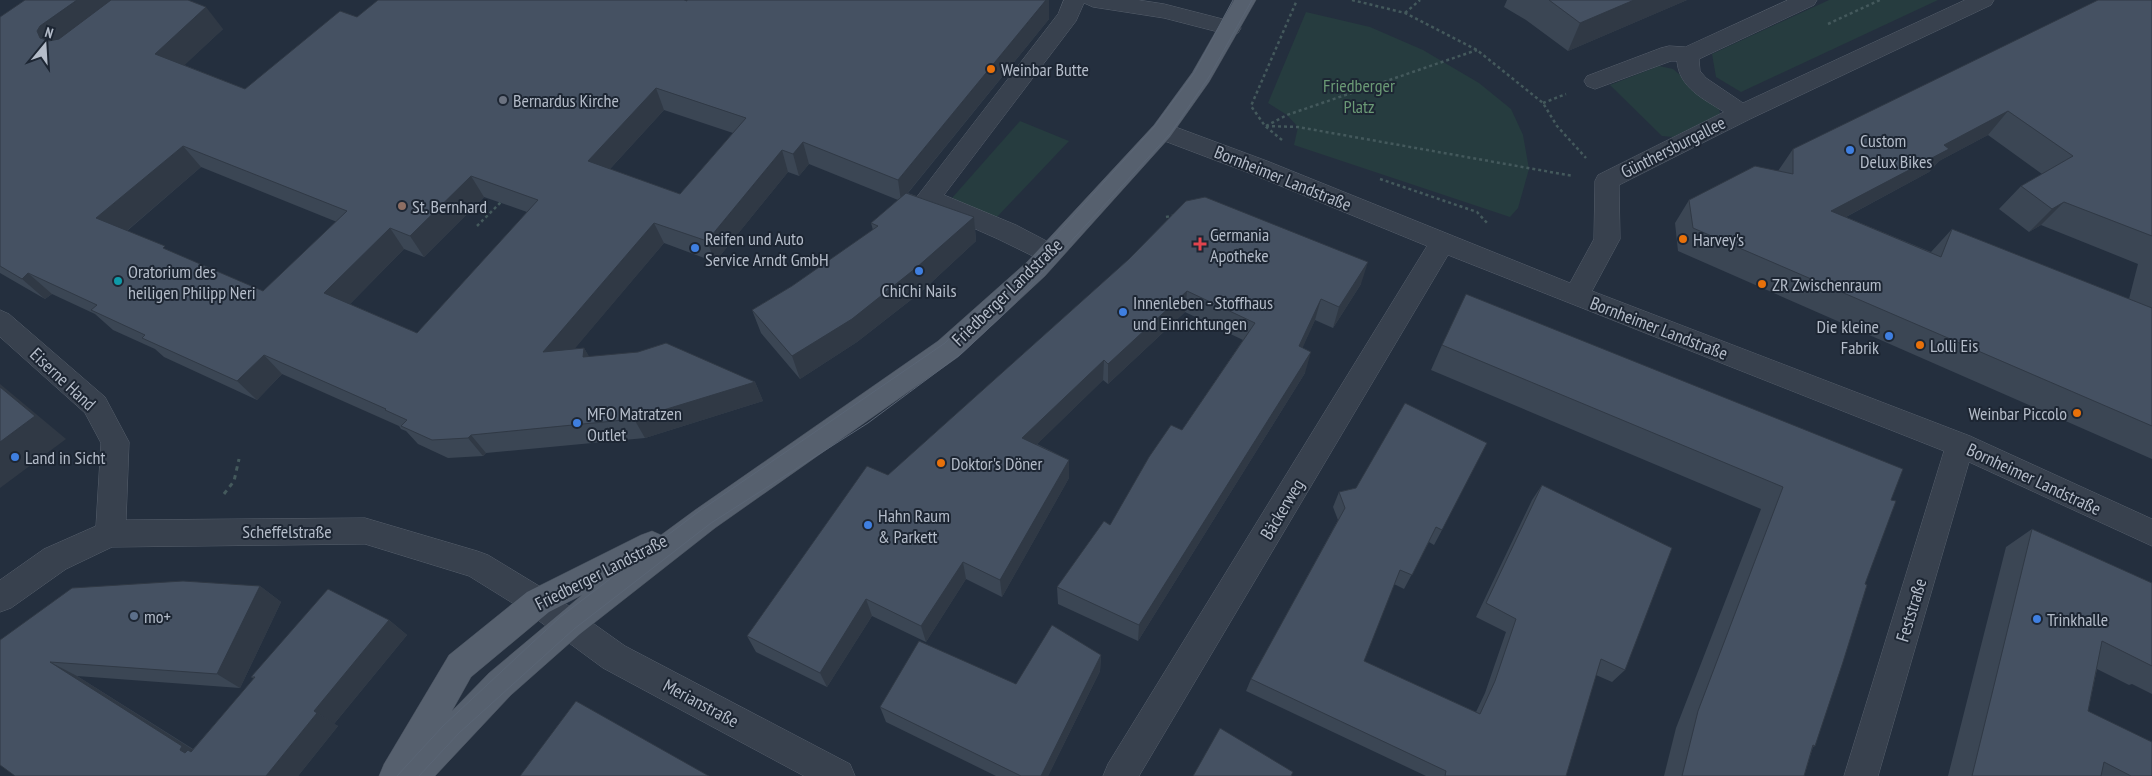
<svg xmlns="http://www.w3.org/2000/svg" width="2152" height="776" font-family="'PT Sans Narrow',sans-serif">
	<rect width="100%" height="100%" fill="#242f3e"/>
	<g fill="#263c3f">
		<path d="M1829,0H1938L1741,92L1716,77L1712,54Z"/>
		<path d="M1306,12L1370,27L1423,50L1479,83L1511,109L1523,135L1529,169L1518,208L1510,217L1294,145L1298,127L1287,115L1268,103Z"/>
		<path d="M1659,66L1673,69L1719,108L1720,114L1673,137L1662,136L1610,85Z"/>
		<path d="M1020,121L1069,141L996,218L952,198Z"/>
	</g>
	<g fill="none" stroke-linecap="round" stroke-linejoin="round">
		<g stroke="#565f6c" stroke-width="1">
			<g id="minor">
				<path d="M1064,0H1138L1164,4L1238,23L1241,28L1238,33L1230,35L1164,18L1093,7L1084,3L1076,21L944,195L1016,225L1058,247L1062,254L1058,261L1049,264L998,239L919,204L916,198L1058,14Z"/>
				<path d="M1788,0H1817L1814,5L1699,59L1700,71L1706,78L1743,103L1965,0H1994L1991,5L1750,119L1619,185L1620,239L1592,291L1970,436L2152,519V546L1969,462L1878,776H1844L1944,451L1448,255L1139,776H1103L1108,764L1427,246L1249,173L1154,137L1150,131L1154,125L1162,123L1170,125L1267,161L1570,283L1594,239L1595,181L1598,175L1724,112C1704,99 1679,88 1677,61H1671L1595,89L1587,86L1584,81L1587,76L1661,48L1669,46L1685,47Z"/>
				<path d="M0,310L9,314L105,397L129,442L126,520L365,518L477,551L488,555L549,592L625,646L850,764L855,776H804L603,668L527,612L469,576L365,544L112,547L66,569L11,608L0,612V580L44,549L96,526L101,443L85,413L0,337Z"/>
			</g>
		</g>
		<g stroke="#414a57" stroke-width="1">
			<path id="major" d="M1234,0H1256L1209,82L1170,137L1045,276L958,357L715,528L580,634L511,695L435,776H379L384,764L449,655L527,592L641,535L652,531L661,535L695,510L938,341L1027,262L1154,125L1192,73ZM582,595L489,673L452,711L471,677L549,612Z"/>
		</g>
		<g stroke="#44595c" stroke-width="2.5" stroke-dasharray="3 3" stroke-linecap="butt">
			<path d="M1352,0L1405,13L1477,50L1543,103L1557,126L1586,158"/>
			<path d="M1405,13L1420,0"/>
			<path d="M1828,24L1880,0"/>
			<path d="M1543,103L1566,94"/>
			<path d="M1266,126L1298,127L1573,176"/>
			<path d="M1266,126L1287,115L1477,50"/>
			<path d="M1282,140L1265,126L1251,106L1297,0"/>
			<path d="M1380,179L1477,212L1488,224"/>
			<path d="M1166,217L1175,215"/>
			<path d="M477,226L503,200"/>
		</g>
		<path stroke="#44595c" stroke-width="3" stroke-dasharray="4.5 4.5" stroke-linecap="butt" d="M224,494L234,481L239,459"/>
		<use href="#minor" fill="#38414e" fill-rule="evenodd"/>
		<use href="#major" fill="#56606e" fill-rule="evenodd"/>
		<g stroke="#5a6575" stroke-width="1">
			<path d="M397,776L443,726L560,617L698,512L945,343L1035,258L1154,127L1194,73L1233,0"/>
			<path d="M419,776L459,733L574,629L711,523L868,423L961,354L1006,312L1170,134L1209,77L1252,0"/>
		</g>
	</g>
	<g fill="#3b4654" fill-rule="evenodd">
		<path d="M1507,0H1687L1568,51L1526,20L1504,7Z"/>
		<path d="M2152,0V459L1678,251L1675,223L1689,200L1778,171L1793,149ZM1988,135L2042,174L2021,186L1999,209L2029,232L2041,225L2138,264L2129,299L1952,229L1931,252L1846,217L1929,172L1939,161Z"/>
		<path d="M687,1L1049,19L908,193L974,217L976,241L921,292L857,342L800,379L761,333L752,310L792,286L873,230L871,223L898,200L809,164L799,176L788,172L715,262L664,243L574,349L584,348L589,357L755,382L763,401L645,438L486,453L483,456L448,458L418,444L406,431L401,429L399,426L282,374L257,400L164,357L155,349L113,330L95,314L52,294L45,299L0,273V17L223,29L184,65L245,89L357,17ZM664,110L733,133L680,194L610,169ZM201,167L337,222L263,291L169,251L127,231ZM484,197L527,212L417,333L350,304L404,249L424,257Z"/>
		<path d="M1129,259L1361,284L1333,328L1315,320L1302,348L1305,373L1138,641L1058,604L1057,587L1110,525L1182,430L1243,340L1185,312L1108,384L1103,380L1037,444L1069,460V478L1002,597L966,579L926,642L872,616L827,687L756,652L747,636L888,475Z"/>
		<path d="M1442,345L1891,500L1815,746L1813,747L1804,776H1664L1676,728L1761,509L1431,370Z"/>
		<path d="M1542,485L1625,670L1612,682L1596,675L1566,776H1426L1246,691L1251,679L1338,520L1333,507L1339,492L1356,488L1442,530L1434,545L1429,542L1404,589L1394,584L1364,661L1476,712L1485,693L1506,632L1476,617L1532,500Z"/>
		<path d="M2032,529L2152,583V694L2132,684L2129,685L2097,669L2088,711L2152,776H1948L2006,547Z"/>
		<path d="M260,586L281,602L240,688L77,676L193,749L254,679L251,677L389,620L407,635L334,724L338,726L298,776L0,765V640Z"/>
		<path d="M1101,655L1100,671L1048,776H996L886,722L880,707L1016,684Z"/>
	</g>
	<g fill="#303945">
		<path d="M77,0H126L60,47L40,38L37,31L40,26Z"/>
		<path d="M1046,0H1049V19L901,201L898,180Z"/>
		<path d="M1634,0H1687L1568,51L1580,23Z"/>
		<path d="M206,7L223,29L173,76L155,54Z"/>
		<path d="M656,88L664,110L598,182L588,161Z"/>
		<path d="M2008,111L1988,135L1939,161L1929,172L1814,234L1831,211L1944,145Z"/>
		<path d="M803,142L809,164L799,176L793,154Z"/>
		<path d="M183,146L201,167L117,239L96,218Z"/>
		<path d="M782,150L788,172L715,262L707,241Z"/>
		<path d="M471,176L484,197L424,257L410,236Z"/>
		<path d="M2064,202L2041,225L2029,232L2052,209Z"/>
		<path d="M974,217L976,241L921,292L857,342L800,379L792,356Z"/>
		<path d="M654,223L664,243L555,372L543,352Z"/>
		<path d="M390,228L404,249L341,313L324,293Z"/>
		<path d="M1368,262L1361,284L1333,328L1339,307Z"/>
		<path d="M28,273L52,294L45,299L22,279Z"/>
		<path d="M1187,291L1185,312L1108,384V364Z"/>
		<path d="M1321,299L1315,320L1294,367L1299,346Z"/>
		<path d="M584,348L596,368L583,357Z"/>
		<path d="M1311,352L1305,373L1138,641L1139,625Z"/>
		<path d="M264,355L282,374L257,400L237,381Z"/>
		<path d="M1104,360L1103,380L1024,457L1022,438Z"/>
		<path d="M755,382L763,401L645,438L634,419Z"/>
		<path d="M0,384L66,439L0,488Z"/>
		<path d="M471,435L486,453L483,456L468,438Z"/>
		<path d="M1069,460V478L1002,597L1000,580Z"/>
		<path d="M963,562L966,579L926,642L921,626Z"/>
		<path d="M260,586L281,602L240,688L217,674Z"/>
		<path d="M866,599L872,616L827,687L820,673Z"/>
		<path d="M389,620L407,635L334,724L314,711Z"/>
		<path d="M1101,655L1100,671L1048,776H1041Z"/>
		<path d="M50,662L77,676L206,758L185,753Z"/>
		<path d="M317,713L338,726L298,776H266Z"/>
	</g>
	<g fill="#455162" stroke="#303945" fill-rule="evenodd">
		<path d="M25,0H77L40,26L37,31L40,38L49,41L59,39L111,0H188L206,7L155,54L245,89L340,11L357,17L378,0H684L687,1V0H1046L898,180L803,142L793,154L782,150L707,241L654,223L543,352L584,348L583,357L638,352L666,343L755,382L634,419L471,435L468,438L432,440L401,426L407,420L385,410L386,409L264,355L237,381L142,338L145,335L91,310L97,305L28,273L22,279L0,266V17ZM656,88L746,118L680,194L588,161ZM183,146L347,211L263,291L163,248L165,246L96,218ZM471,176L538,200L417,333L324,293L390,228L410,236Z"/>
		<path d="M1549,0H1634L1580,23Z"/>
		<path d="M2098,0H2152V236L2064,202L2052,209L2021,186L2073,156L2008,111L1944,145L1949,149L1831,211L1941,257L1952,229L2152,308V426L1693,228L1689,200L1755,166L1793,174V149Z"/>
		<path d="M906,193L974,217L916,268L852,319L792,356L752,310L792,286L878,226L871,223Z"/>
		<path d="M1205,197L1368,262L1339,307L1321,299L1299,346L1311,352L1139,625L1057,587L1104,521L1110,525L1149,457L1171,425L1182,430L1255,323L1187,291L1108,364L1104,360L1022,438L1069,460L1000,580L963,562L921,626L866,599L820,673L747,636L867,466L888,475L1129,259L1186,201Z"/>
		<path d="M1466,294L1903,469L1891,500L1896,501L1865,584L1867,585L1843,662L1815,746L1813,745L1804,776H1682L1698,711L1783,487L1442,345Z"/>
		<path d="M0,387L35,416L0,442Z"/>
		<path d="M1405,403L1487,443L1442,530L1436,527L1412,575L1400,570L1364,661L1480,714L1495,681L1516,619L1486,603L1542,485L1672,548L1625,670L1601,659L1566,776H1445L1446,771L1251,679L1345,508L1339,492L1356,488Z"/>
		<path d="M2032,529L2152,583V666L2102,641L2088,711L2152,742V776H2131L2104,762L2101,776H1972Z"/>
		<path d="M183,581L260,586L217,674L50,662L182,746L180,750L185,753L188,750L191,752L255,677H251L328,589L389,620L314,711L317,713L266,776H15L0,765V640L72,588Z"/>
		<path d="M1052,625L1101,655L1041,776H1021L880,707L919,641L1016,684Z"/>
		<path d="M576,701L709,776H520Z"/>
		<path d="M1220,728L1293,772L1291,776H1193Z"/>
	</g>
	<g fill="#e8710a" stroke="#1d2633" stroke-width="2">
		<circle cx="991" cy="69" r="5"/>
		<circle cx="1683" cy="239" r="5"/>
		<circle cx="1762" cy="284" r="5"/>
		<circle cx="1920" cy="345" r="5"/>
		<circle cx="2077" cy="413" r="5"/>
		<circle cx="941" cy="463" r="5"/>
	</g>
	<circle fill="#6b7280" stroke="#1d2633" stroke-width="2" cx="503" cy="100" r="5"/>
	<g fill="#3f7fe0" stroke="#1d2633" stroke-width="2">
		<circle cx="1850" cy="150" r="5"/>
		<circle cx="695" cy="248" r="5"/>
		<circle cx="919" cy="271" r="5"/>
		<circle cx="1123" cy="312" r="5"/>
		<circle cx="1889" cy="336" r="5"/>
		<circle cx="577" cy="423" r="5"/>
		<circle cx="15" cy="457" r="5"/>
		<circle cx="868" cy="525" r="5"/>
		<circle cx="2037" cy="619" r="5"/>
	</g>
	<circle fill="#8d6e63" stroke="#1d2633" stroke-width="2" cx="402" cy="206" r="5"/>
	<path fill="#e0444e" stroke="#1d2633" stroke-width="2" d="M1197.5 236.5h5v5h5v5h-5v5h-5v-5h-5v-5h5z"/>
	<circle fill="#0f9aa8" stroke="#1d2633" stroke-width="2" cx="118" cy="281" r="5"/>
	<circle fill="#5c6f8a" stroke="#1d2633" stroke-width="2" cx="134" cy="616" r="5"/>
	<g text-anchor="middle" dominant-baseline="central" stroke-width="4" stroke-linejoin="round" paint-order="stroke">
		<g font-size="18" fill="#b4bcc9" stroke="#1d2633" text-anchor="start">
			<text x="1001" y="69">Weinbar Butte</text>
			<text x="513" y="100">Bernardus Kirche</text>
			<text x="1860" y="140">Custom<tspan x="1860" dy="21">Delux Bikes</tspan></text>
			<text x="412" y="206">St. Bernhard</text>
			<text x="1210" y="234">Germania<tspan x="1210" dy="21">Apotheke</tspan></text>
			<text x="705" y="238">Reifen und Auto<tspan x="705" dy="21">Service Arndt GmbH</tspan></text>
			<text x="1693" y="239">Harvey's</text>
			<text x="128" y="271">Oratorium des<tspan x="128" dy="21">heiligen Philipp Neri</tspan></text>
			<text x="1772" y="284">ZR Zwischenraum</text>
			<text x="919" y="290" text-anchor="middle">ChiChi Nails</text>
			<text x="1133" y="302">Innenleben - Stoffhaus<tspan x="1133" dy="21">und Einrichtungen</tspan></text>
			<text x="1879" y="326" text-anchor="end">Die kleine<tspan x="1879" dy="21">Fabrik</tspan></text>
			<text x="1930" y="345">Lolli Eis</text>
			<text x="587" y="413">MFO Matratzen<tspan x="587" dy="21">Outlet</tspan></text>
			<text x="2067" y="413" text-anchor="end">Weinbar Piccolo</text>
			<text x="25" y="457">Land in Sicht</text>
			<text x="951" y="463">Doktor's Döner</text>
			<text x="878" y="515">Hahn Raum<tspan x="878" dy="21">&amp; Parkett</tspan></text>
			<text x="144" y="616">mo+</text>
			<text x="2047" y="619">Trinkhalle</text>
		</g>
		<g font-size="18" fill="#6b9a76" stroke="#1d2633">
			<text x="1359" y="85">Friedberger<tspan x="1359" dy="21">Platz</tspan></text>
		</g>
		<g font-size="18" fill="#b4bcc9" stroke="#1d2633">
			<text transform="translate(1673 147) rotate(-27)">Günthersburgallee</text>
			<text transform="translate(1283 178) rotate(22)">Bornheimer Landstraße</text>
			<text transform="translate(1007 292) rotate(-44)">Friedberger Landstraße</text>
			<text transform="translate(1659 328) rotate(21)">Bornheimer Landstraße</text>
			<text transform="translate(63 379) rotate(43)">Eiserne Hand</text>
			<text transform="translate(2034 479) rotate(25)">Bornheimer Landstraße</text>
			<text transform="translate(1282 509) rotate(-59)">Bäckerweg</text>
			<text x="287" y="531">Scheffelstraße</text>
			<text transform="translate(601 572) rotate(-27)">Friedberger Landstraße</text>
			<text transform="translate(1911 610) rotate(-73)">Feststraße</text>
			<text transform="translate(701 703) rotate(28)">Merianstraße</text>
		</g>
	</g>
	<g transform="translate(45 45) rotate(18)" stroke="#1d2633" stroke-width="4" paint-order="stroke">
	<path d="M0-4L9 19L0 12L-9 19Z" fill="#b4bcc9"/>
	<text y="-8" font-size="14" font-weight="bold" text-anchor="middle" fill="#b4bcc9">N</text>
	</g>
</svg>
